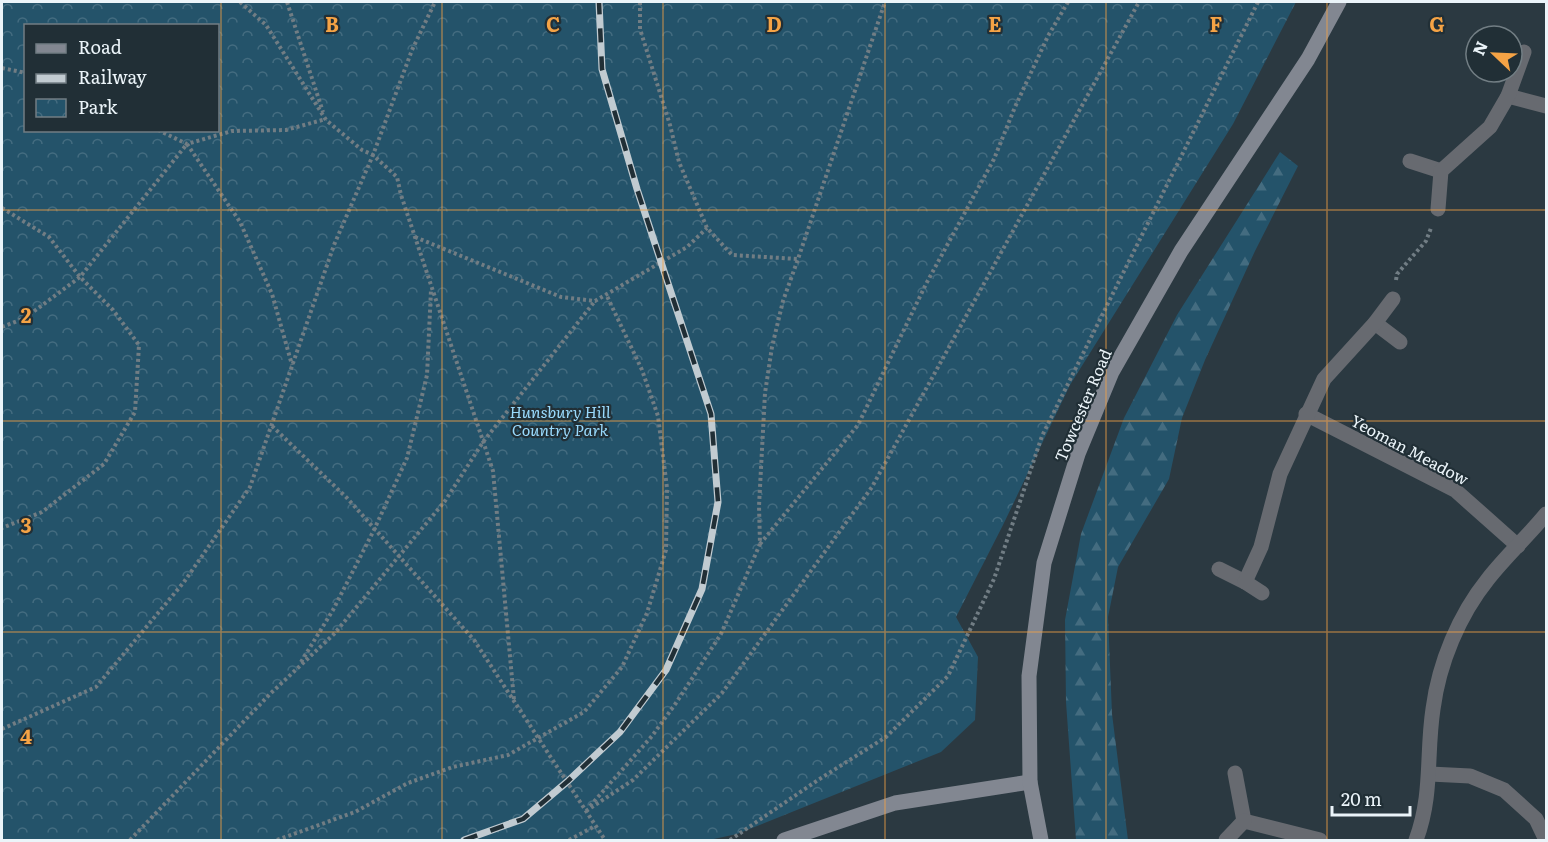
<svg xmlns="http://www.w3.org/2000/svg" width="1548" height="842" font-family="Literata,serif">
	<defs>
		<pattern id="forest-firs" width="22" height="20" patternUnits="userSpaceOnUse" patternTransform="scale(1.5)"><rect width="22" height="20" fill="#24536a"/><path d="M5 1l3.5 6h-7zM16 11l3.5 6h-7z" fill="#446c80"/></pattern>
		<pattern id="park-crowns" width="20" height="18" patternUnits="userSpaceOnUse" patternTransform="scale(1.5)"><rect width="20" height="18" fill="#24536a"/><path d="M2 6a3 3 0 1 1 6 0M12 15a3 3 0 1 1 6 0" fill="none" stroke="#446c80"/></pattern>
	</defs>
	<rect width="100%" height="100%" fill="#2b3941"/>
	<path fill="url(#forest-firs)" d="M1280,152L1298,166L1255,251L1205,360L1182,418L1169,479L1118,567L1108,617L1112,714L1128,840H1076L1066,702L1065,620L1081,534L1124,418L1177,315Z"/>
	<path fill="url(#park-crowns)" fill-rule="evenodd" d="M2,2H1296L1233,124L1070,385L1003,525L956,617L978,657L975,720L941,752L737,834L709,840H2ZM26,26H218V130H26Z"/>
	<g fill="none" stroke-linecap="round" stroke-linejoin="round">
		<g stroke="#717d84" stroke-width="4" stroke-dasharray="3 3" stroke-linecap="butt">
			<path d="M240,2L266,25L326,120L362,150L373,155L397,177L401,195L493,471L514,700"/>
			<path d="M287,2L323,112"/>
			<path d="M640,2V29L670,125L679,162L707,228L732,255L798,259L885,2"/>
			<path d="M2,68L26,73"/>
			<path d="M158,130L187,144L232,131L286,130L326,119"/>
			<path d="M2,208L49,237L80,277L113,310L139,345L135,412L104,464L42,512L2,528"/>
			<path d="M415,237L561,297L595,301L687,247L707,228"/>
			<path d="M1396,280L1397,274L1426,241L1431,228"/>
			<path d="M2,327L25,318L80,277L187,144L240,222L272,294L292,365"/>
			<path d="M272,426L347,498L474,640L605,840"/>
			<path d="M760,544L858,425L926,284L994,159L1015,107L1048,36L1068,2"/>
			<path d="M301,662L333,610L374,530L407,458L427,375L431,290"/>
			<path d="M2,729L96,687L184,582L250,487L334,245L373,155L412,50L435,2"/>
			<path d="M590,806L652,736L676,703L721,634L760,544L759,506L765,393L772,347L783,301L798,259"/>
			<path d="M586,811L633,780L722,693L872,487L1139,2"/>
			<path d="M130,840L270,694L334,634L445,501L483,442L595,301"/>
			<path d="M277,840L355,812L408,783L453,767L508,755L584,712L622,667L647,613L666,550L667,488L658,416L642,370L606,294"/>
			<path d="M569,840L595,826"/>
			<path d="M730,840L818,780L886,737L948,676L994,579L1042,436L1258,2"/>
		</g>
		<g stroke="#676a70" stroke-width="15">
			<path d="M1508,96L1546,106"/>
			<path d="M1410,161L1441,171"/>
			<path d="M1438,209L1441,171L1490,127L1508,96L1524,52"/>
			<path d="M1375,323L1400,342"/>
			<path d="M1306,414L1455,490L1518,546"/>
			<path d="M1219,569L1245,582"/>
			<path d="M1262,593L1245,582L1261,547L1280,474L1324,379L1375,323L1393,299"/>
			<path d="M1235,773L1244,821L1320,840"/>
			<path d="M1430,774L1470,776L1504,790L1536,819L1546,840"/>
			<path d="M1226,840L1244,821"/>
			<path d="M1416,840C1433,794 1426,755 1433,709C1439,663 1459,615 1488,579C1506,556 1528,536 1546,514"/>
		</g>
		<g stroke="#828791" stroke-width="15">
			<path d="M784,840L895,803L1030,782"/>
			<path d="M1041,840L1030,782L1029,676L1044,563L1078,454L1112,372L1181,251L1308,59L1339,2"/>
		</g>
		<g stroke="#c1cbd1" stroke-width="7">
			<path id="rail" d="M464,840L523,819L568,781L620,732L666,670L702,589L718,502L711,414L637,189L602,69L599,2"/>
		</g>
		<use href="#rail" stroke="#212f36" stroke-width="4.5" stroke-dasharray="14" stroke-linecap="butt"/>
	</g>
	<path fill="none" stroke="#f5a345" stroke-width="1.5" stroke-opacity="0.55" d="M221,2V840M442,2V840M663,2V840M885,2V840M1106,2V840M1327,2V840M2,210H1546M2,421H1546M2,632H1546"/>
	<g text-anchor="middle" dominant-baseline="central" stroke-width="4.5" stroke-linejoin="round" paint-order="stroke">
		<g font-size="16" fill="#ebf4f9" stroke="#212f36">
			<text transform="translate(1082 405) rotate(-67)">Towcester Road</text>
			<text transform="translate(1410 449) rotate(28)">Yeoman Meadow</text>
		</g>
		<g font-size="16" font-style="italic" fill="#99dafd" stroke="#212f36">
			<text x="560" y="411">Hunsbury Hill<tspan x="560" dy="18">Country Park</tspan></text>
		</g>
	</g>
	<g font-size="20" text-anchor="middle" font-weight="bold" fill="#f5a345" stroke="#212f36" stroke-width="4.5" stroke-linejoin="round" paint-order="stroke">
		<text x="332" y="32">B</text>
		<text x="553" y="32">C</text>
		<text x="774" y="32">D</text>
		<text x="995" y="32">E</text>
		<text x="1216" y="32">F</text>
		<text x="1437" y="32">G</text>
		<text x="26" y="323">2</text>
		<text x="26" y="533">3</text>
		<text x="26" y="744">4</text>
	</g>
	<rect width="1548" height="842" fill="none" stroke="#ebf4f9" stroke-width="6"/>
	<rect x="24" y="24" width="195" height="108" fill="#212f36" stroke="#727e84" stroke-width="1.5"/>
	<rect x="36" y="44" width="30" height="9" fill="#828791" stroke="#727e84" stroke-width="1.5"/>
	<text x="78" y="54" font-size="18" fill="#ebf4f9">Road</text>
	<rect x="36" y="74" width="30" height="9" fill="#c1cbd1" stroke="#727e84" stroke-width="1.5"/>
	<text x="78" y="84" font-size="18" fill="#ebf4f9">Railway</text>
	<rect x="36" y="99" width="30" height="18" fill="url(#park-crowns)" stroke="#727e84" stroke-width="1.5"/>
	<text x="78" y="114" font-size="18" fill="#ebf4f9">Park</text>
	<g transform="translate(1494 54) rotate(293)"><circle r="28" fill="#212f36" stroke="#727e84" stroke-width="1.5"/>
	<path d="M0-4.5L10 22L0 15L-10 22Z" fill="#f5a345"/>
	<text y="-9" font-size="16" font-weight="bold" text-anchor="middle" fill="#ebf4f9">N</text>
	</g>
	<path d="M1332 806v9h78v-9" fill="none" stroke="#ebf4f9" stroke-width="3"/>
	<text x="1341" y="806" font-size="18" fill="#ebf4f9" stroke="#212f36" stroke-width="4.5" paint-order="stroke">20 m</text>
</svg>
